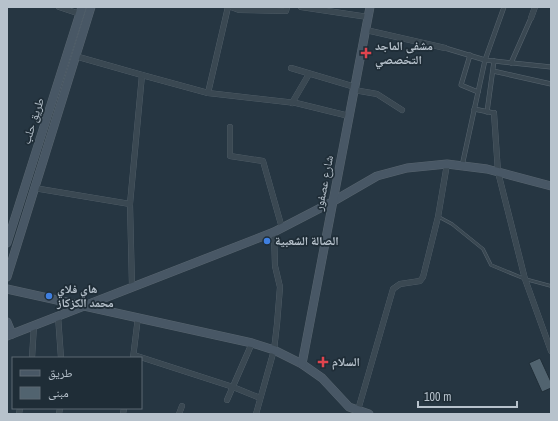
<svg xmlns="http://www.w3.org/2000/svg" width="558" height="421" font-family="'Archivo Narrow','Noto Naskh Arabic',sans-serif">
	<rect width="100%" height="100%" fill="#263642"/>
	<path fill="#51636f" stroke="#212f39" d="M540,358L551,382V388L542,392L529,363Z"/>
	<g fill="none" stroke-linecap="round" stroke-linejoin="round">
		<g stroke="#58656f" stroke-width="3.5">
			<path id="service" d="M439,217L452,224L483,249L491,265L525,279L551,286"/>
		</g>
		<g stroke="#58656f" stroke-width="5">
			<g id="pedestrian">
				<path d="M445,48L485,60L551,67"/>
				<path d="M470,55L461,85L478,92"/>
				<path d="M511,63L531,18"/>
				<path d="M493,71L551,84"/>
				<path d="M474,109L494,113"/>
				<path d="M487,112L494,61"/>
				<path d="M462,166L485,60L504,7"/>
			</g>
		</g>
		<g stroke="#58656f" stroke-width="6">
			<g id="minor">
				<path d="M59,7L80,14"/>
				<path d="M231,7L239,10L286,11L287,7"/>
				<path d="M301,7L368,17"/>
				<path d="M531,18L535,7"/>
				<path d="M366,30L445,48"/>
				<path d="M75,56L142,75L130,204L132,286"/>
				<path d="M291,68L355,87"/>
				<path d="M142,75L208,93L228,7"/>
				<path d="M354,90L377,94L402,110"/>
				<path d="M208,93L296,103L349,116"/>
				<path d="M292,103L309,74"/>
				<path d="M494,113L498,172L525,279L551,351"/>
				<path d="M230,127V156L263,161L282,228"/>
				<path d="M34,188L130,204"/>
				<path d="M58,316L61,358"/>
				<path d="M134,355L233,387L260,398"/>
				<path d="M32,358L34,325"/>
				<path d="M133,358L138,317"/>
				<path d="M227,400L252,343"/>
				<path d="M358,410L393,289L400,284L420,281L423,277L438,217L447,164"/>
				<path d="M19,414L20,408"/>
				<path d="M59,414L60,408"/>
				<path d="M123,414L124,408"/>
				<path d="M179,414L182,406"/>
				<path d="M256,414L274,350L277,324L280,287L275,266L274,232"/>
			</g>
		</g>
		<g stroke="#58656f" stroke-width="9">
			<g id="secondary">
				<path d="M7,243L82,7"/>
				<path d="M7,277L91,7"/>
				<path d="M7,289L252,343L274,350L302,364L322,378L349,407L369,414"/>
				<path d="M7,322L12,334"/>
				<path d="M7,336L274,232L332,202L377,176L407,168L447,164L487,169L551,186"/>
				<path d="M302,364L370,7"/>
			</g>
		</g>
		<use href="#service" stroke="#3a4852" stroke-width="2.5"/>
		<use href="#pedestrian" stroke="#3a4852" stroke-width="4"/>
		<use href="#minor" stroke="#3a4852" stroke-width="5.5"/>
		<use href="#secondary" stroke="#485765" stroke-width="8"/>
	</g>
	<g fill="#e0444e" stroke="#1f2d37" stroke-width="1.5">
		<path d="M364 47h4v4h4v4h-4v4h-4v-4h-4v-4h4z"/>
		<path d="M321 356h4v4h4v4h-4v4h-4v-4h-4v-4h4z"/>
	</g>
	<g fill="#3f7fe0" stroke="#1f2d37" stroke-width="1.5">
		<circle cx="267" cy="241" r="4"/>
		<circle cx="49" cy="296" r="4"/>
	</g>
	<g text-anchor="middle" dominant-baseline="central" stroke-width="3.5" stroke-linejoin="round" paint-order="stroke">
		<g font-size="12" font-weight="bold" fill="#b7c2cc" stroke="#1f2d37" text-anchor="start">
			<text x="375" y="46">مشفى الماجد<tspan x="375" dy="14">التخصصي</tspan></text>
			<text x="275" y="241">الصالة الشعبية</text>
			<text x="57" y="289">هاي فلاي<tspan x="57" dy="14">محمد الكزكاز</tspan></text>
			<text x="332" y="362">السلام</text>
		</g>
		<g font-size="12" fill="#b7c2cc" stroke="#1f2d37">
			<text transform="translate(33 121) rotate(-72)">طريق حلب</text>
			<text transform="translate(324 183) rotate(-79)">شارع عصفور</text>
		</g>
	</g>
	<rect width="558" height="421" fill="none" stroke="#b7c2cc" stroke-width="16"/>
	<rect x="12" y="357" width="130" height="52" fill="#1f2d37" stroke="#5c6973"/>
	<rect x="20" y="370" width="20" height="6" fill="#485765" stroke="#5c6973"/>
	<text x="48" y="377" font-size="12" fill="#b7c2cc">طريق</text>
	<rect x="20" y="387" width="20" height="12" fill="#51636f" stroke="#5c6973"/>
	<text x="48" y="397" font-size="12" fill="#b7c2cc">مبنى</text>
	<path d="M418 401v6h99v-6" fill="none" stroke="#b7c2cc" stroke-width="2"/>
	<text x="424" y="401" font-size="12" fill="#b7c2cc" stroke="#1f2d37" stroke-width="3" paint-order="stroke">100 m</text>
</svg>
